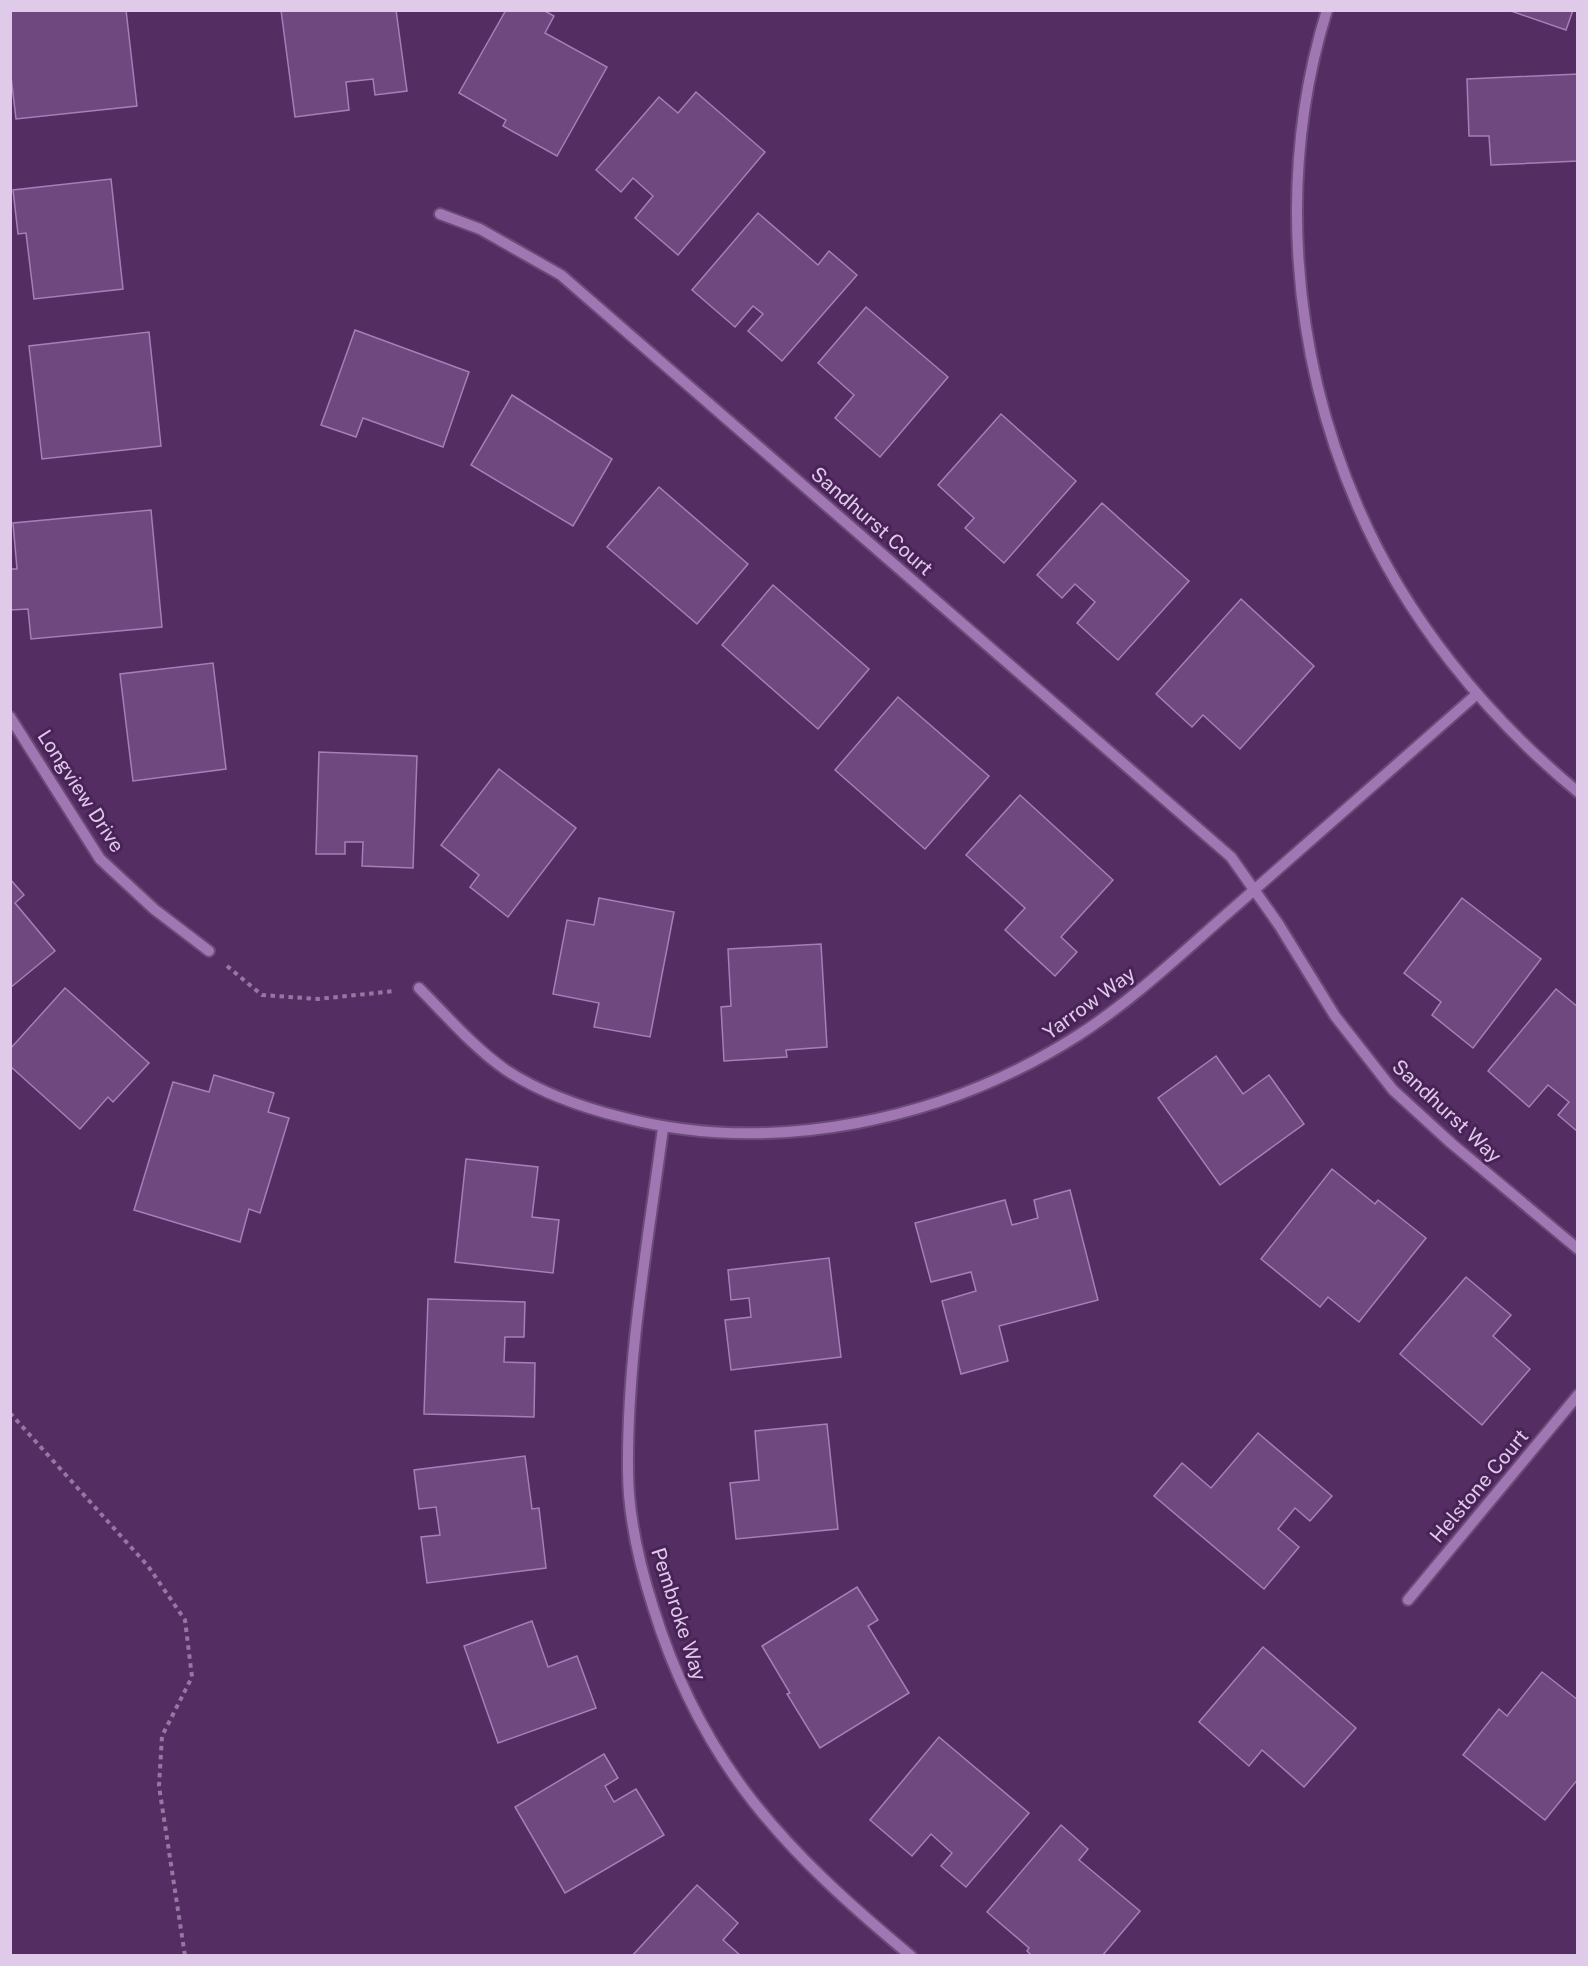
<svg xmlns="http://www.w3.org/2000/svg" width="1588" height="1966" font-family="'Public Sans',sans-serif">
	<rect width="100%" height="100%" fill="#542e63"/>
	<g fill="#6f487f" stroke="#a77eb9" stroke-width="1.5">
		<path d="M10,10H126L137,106L16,119L10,68Z"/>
		<path d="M281,10H396L407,91L375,95L373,79L346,82L349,110L295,117Z"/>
		<path d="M506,10H543L554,16L545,33L607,67L557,156L503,126L506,120L459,93Z"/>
		<path d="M1508,10H1573L1566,30Z"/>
		<path d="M1578,74V161L1491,165L1489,136H1469L1467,79Z"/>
		<path d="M696,92L765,152L678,255L635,218L653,196L633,178L621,192L596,170L659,97L678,113Z"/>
		<path d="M111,179L123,289L34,299L26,233L18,234L13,190Z"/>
		<path d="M758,213L818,265L829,251L857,275L782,361L748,331L763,314L753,306L735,327L692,290Z"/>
		<path d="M866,307L948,377L880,457L835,418L854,395L818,363Z"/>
		<path d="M355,330L469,372L443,447L363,418L356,437L321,425Z"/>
		<path d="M149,332L161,446L42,459L29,346Z"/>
		<path d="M512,395L612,459L573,526L471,465Z"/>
		<path d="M1001,414L1076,481L1004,563L965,528L974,518L938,485Z"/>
		<path d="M659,487L748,564L697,624L607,547Z"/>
		<path d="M1102,503L1189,581L1118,660L1077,623L1095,602L1075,584L1062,598L1037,575Z"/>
		<path d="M151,510L162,627L31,639L28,609L10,610V569H17L13,523Z"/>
		<path d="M773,585L869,669L818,729L722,645Z"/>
		<path d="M1241,599L1314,666L1240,749L1203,715L1192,727L1156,694Z"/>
		<path d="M213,663L226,769L133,781L120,674Z"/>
		<path d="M898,697L989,776L925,849L835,770Z"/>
		<path d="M319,752L417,756L413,868L362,866L363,842H345V854H316Z"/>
		<path d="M499,769L576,828L508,917L470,887L479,875L441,845Z"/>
		<path d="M1020,795L1113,880L1061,937L1077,952L1055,976L1005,930L1025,908L966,855Z"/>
		<path d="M10,879L24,895L15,903L55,951L10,988Z"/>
		<path d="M599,898L674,912L650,1037L594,1027L599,1003L553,994L567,920L594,925Z"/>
		<path d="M1462,898L1541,959L1473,1048L1432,1015L1441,1002L1404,973Z"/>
		<path d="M821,944L827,1047L786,1050L787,1057L724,1061L721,1007L731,1006L728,949Z"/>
		<path d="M65,988L149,1063L113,1102L108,1097L80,1129L10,1066V1049Z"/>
		<path d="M1556,989L1578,1007V1132L1558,1115L1569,1102L1548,1085L1529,1107L1488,1071Z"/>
		<path d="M1216,1056L1243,1094L1269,1075L1304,1124L1220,1185L1158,1098Z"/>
		<path d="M214,1075L274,1093L268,1112L289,1118L260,1213L249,1209L240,1242L134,1210L173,1082L209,1092Z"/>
		<path d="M466,1159L538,1167L532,1217L559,1220L553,1273L455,1262Z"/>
		<path d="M1332,1169L1375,1204L1378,1200L1426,1238L1359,1322L1328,1297L1320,1307L1261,1259Z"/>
		<path d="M1070,1190L1098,1300L999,1326L1008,1361L961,1374L942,1301L976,1291L971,1272L931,1282L915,1223L1005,1200L1012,1225L1038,1218L1034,1200Z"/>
		<path d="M829,1258L841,1357L731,1370L725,1320L751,1317L749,1298L731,1300L728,1270Z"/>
		<path d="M1466,1277L1511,1315L1493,1336L1530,1369L1482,1425L1400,1354Z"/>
		<path d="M428,1299L525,1302L524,1337H505L504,1362L535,1363L534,1417L424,1414Z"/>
		<path d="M827,1424L838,1529L736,1539L730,1483L759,1480L755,1431Z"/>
		<path d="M1258,1433L1332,1496L1310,1521L1295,1508L1278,1529L1299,1547L1264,1589L1154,1496L1182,1463L1211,1488Z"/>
		<path d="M525,1456L532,1509L539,1508L546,1568L427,1583L421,1537L440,1535L436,1507L419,1509L414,1470Z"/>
		<path d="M857,1587L878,1620L868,1626L909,1693L820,1748L787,1694L790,1693L762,1646Z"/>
		<path d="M532,1621L548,1667L577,1656L596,1708L498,1743L464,1646Z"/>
		<path d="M1263,1647L1356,1728L1304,1787L1262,1750L1249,1766L1199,1722Z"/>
		<path d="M1542,1672L1578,1700V1779L1545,1820L1463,1755L1499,1709L1507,1716Z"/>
		<path d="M939,1737L1029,1813L966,1887L941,1866L952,1853L931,1834L912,1856L870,1820Z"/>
		<path d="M604,1754L618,1778L605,1786L614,1802L636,1789L664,1835L565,1893L515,1807Z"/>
		<path d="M1061,1825L1088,1849L1079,1860L1140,1911L1102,1956H1032L1027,1951L1029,1948L987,1912Z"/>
		<path d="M697,1885L738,1923L723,1940L741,1956H632Z"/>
	</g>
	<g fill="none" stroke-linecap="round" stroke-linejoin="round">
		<g stroke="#6b4a78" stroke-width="14">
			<g id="minor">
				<path d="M1327,10C1277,171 1291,353 1358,507C1405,617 1486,716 1578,792"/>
				<path d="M440,214L480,229L561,275L1231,857L1279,925L1335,1016L1393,1090L1451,1143L1578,1249"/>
				<path d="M10,717L100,859L154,909L209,951"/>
				<path d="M419,988C447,1016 474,1048 506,1070C541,1093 581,1107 621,1117C774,1157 945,1120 1077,1036C1135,999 1185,950 1237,905C1317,835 1397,765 1477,694"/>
				<path d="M663,1128C648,1242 627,1355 628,1470C628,1516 639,1563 653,1607C702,1766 786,1852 911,1956"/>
				<path d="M1408,1600L1578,1395"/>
			</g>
		</g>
		<g stroke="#9677a2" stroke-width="4" stroke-dasharray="4.5 4.5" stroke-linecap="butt">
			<path d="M227,966L262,995L318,999L395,991"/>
			<path d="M10,1413L148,1566L185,1620L192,1677L162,1736L159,1786L185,1956"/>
		</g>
		<use href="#minor" stroke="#a077b2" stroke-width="10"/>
	</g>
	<g text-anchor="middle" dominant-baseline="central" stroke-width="6" stroke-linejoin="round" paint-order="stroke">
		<g font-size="20" fill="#e0caea" stroke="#492358">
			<text transform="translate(872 521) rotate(41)">Sandhurst Court</text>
			<text transform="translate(81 791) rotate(57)">Longview Drive</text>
			<text transform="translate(1089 1003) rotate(-36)">Yarrow Way</text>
			<text transform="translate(1447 1111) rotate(43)">Sandhurst Way</text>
			<text transform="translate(1479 1486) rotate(-50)">Helstone Court</text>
			<text transform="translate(679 1614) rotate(72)">Pembroke Way</text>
		</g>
	</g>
	<rect width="1588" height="1966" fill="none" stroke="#e0caea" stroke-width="24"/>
</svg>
